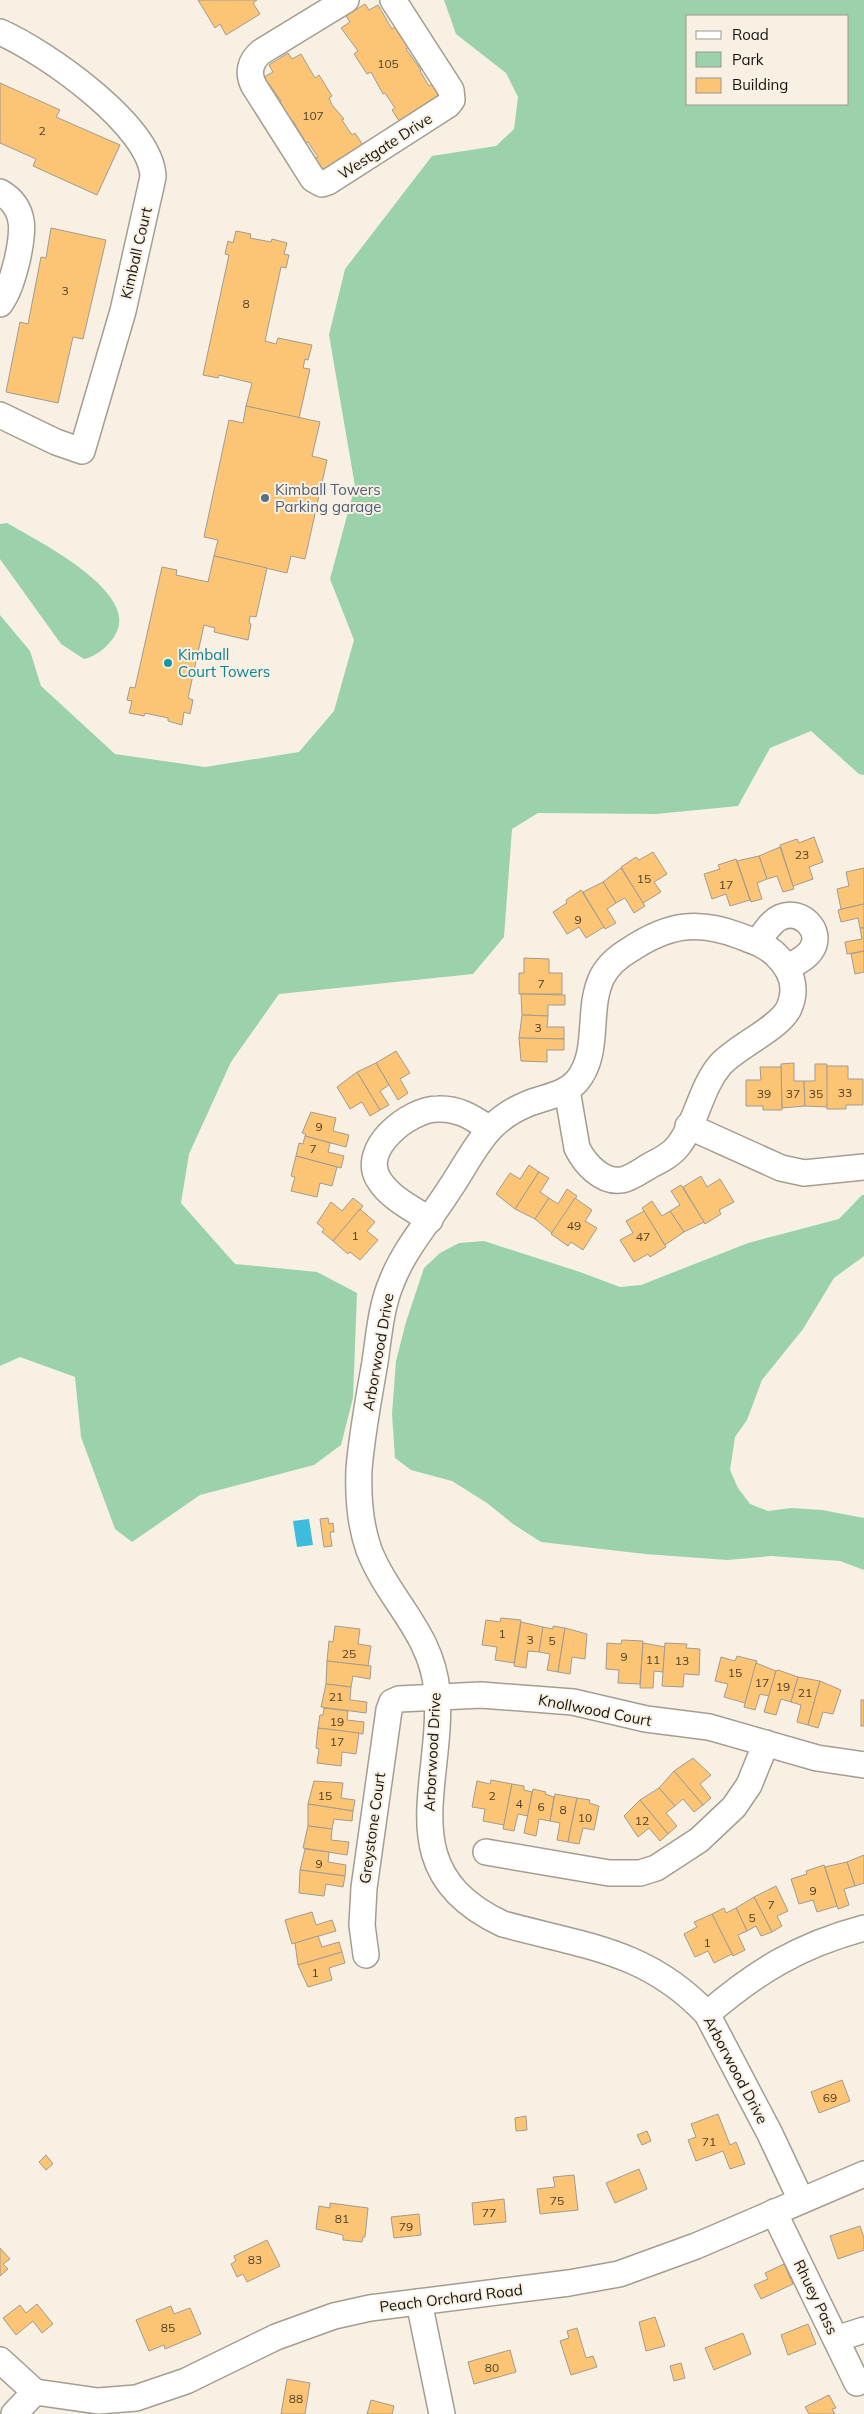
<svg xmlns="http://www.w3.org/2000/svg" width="864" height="2414" font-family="Mulish,sans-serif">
	<rect width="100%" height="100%" fill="#f7f0e3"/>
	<g fill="#9bd2ac" fill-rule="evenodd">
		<path d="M444,0H864V775L859,774L811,731L770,748L738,806L656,814L538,813L512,829L504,937L473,974L279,994L231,1062L189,1154L181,1203L235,1264L317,1272L357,1293L353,1398L341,1445L314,1465L200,1495L132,1542L115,1529L81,1437L75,1377L20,1357L0,1366V615L30,651L41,686L115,754L205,767L299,752L334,711L354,640L330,579L355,486L329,335L345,269L432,156L496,146L514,129L518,97L506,73L456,34ZM688,16H848V104H688Z"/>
		<path d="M7,523C36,540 145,594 114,637C106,648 97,656 84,659L61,644L0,559V524Z"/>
		<path d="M862,1195H864V1256L834,1278L803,1329L762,1380L747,1420L735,1437L730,1470L738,1488L750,1504L768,1511L791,1508L822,1510L864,1518V1570L840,1561L771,1556L727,1560L645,1554L541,1542L513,1524L487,1503L452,1481L411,1470L395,1458L392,1414L396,1361L406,1322L424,1268L440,1253L459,1243L484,1241L580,1272L620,1287L641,1285L748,1243L839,1219Z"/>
	</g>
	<path fill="#3ebcdc" d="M309,1519L313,1545L297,1547L293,1521Z"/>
	<g fill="#fcc575" stroke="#a39b8f">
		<path d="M198,0H257L253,3L260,14L226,35L220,24L215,28Z"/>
		<path d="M365,4L369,10L378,5L392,29L396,26L410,46L406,49L421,70L420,71L429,86L432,84L441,98L401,124L392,110L395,108L385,93L383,94L371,72L367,74L354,54L358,51L341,28L350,22L346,16Z"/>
		<path d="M288,53L292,59L301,54L315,78L319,75L332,96L329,98L332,105L344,119L342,120L352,135L355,133L364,147L324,173L314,159L318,157L308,142L306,143L293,121L290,123L277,103L281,101L264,77L273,72L269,65Z"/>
		<path d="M0,83L60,110L56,117L120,145L97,195L33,166L36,159L0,143Z"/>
		<path d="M51,228L106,240L83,339L73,337L58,403L6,392L20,322L28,324L41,257L46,258Z"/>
		<path d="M236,231L251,234L250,238L271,242L272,239L287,243L284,254L289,255L286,268L281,267L265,341L276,344L278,338L312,345L308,360L305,359L303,368L310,369L299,418L246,406L252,383L219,375L218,378L203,375L229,255L225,254L228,241L233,243Z"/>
		<path d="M246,406L320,422L312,456L327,460L305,559L291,556L287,573L214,556L218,540L204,537L229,420L243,423Z"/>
		<path d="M214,556L267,568L256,617L250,616L249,623L251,624L248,640L214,632L215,628L204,625L188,698L193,700L190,714L184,712L182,725L168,721V718L145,713L144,716L129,713L132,701L127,700L130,687L135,688L162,567L177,570L176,575L208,582Z"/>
		<path d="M814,837L823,862L809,867L813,879L793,886L780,845L797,839L799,843Z"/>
		<path d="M780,847L794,889L783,892L777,876L767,879L759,856Z"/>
		<path d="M653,852L667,874L654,882L661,892L643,903L621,867L636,857L639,860Z"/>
		<path d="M759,856L767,879L757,883L762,899L751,902L737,861Z"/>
		<path d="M736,859L750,900L730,906L726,894L712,899L704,874L720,869L718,865Z"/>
		<path d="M621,868L645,906L634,913L625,898L616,903L603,882Z"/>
		<path d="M864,868V904L841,909L837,889L849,886L846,872Z"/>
		<path d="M603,882L616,903L607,909L616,923L605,929L583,892Z"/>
		<path d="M581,890L604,927L586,938L579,927L567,934L553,912L567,903L566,900Z"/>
		<path d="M864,904V928H860L858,918L841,922L838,910Z"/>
		<path d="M860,928H864V951L847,954L845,942L862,939Z"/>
		<path d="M864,951V972L855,974L851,954Z"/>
		<path d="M524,958L549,959V973H562V994H519V973H524Z"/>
		<path d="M521,994L565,995V1005H548V1016L522,1015Z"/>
		<path d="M522,1015L548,1016L547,1027H564V1039L519,1038Z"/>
		<path d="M519,1038L564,1039V1050H547V1062L521,1061Z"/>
		<path d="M396,1051L410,1073L400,1079L408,1093L398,1100L376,1063Z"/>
		<path d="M376,1063L389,1085L380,1091L389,1105L380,1110L357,1072Z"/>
		<path d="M794,1063V1081H804L805,1106L782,1108L781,1064Z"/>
		<path d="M815,1064H827L828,1107L805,1106L804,1081H815Z"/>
		<path d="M827,1066H848V1079H863V1105H846V1109H827Z"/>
		<path d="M760,1067H781L782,1110H763V1106H746V1080H761Z"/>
		<path d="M357,1072L380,1110L370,1116L362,1102L350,1109L337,1087Z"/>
		<path d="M311,1112L336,1118L333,1131L349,1135L346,1147L305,1136L306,1134L302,1133Z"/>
		<path d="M305,1136L330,1143L328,1152L344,1156L341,1168L296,1156L299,1143L303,1144Z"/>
		<path d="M296,1156L337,1167L332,1186L320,1183L317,1197L291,1191L295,1177L291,1176Z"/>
		<path d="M529,1165L539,1172L515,1209L496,1194L510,1173L520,1179Z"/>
		<path d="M539,1172L549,1178L540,1192L549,1198L535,1219L515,1209Z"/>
		<path d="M701,1176L707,1187L720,1179L734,1202L719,1210L721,1214L705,1224L683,1187Z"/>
		<path d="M681,1185L704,1222L684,1232L670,1211L680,1205L671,1191Z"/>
		<path d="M567,1189L577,1196L552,1233L535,1219L549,1198L558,1204Z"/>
		<path d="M353,1198L363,1206L333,1241L322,1232L324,1229L317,1223L331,1202L342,1211Z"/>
		<path d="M575,1198L592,1210L585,1221L597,1228L583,1250L571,1242L568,1246L551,1234Z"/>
		<path d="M652,1201L662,1216L670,1211L684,1232L665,1245L642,1208Z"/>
		<path d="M360,1209L375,1222L367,1231L378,1240L360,1260L350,1252L348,1254L333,1241Z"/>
		<path d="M644,1211L666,1247L650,1257L648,1254L634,1262L620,1240L633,1233L626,1221Z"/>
		<path d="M328,1518L329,1524L333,1523L334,1532H330L332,1546L324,1547L320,1519Z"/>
		<path d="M501,1618L521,1620L514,1663L495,1660L497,1647L482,1645L486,1620L500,1622Z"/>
		<path d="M521,1622L543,1627L539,1652L528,1651L526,1668L514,1666Z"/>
		<path d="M335,1626L360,1629L358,1644L371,1646L368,1666L327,1661L329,1641L333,1642Z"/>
		<path d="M553,1626L565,1628L558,1672L547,1670L550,1654L539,1652L543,1627L553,1629Z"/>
		<path d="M565,1628L587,1634L585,1659L572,1657L570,1674L558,1672Z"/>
		<path d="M622,1640L643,1641L640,1684L618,1683L619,1670L606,1669L607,1643L621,1644Z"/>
		<path d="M643,1643L665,1647L663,1672L654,1671L653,1688H640Z"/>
		<path d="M665,1643L687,1644L686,1648L700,1649L699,1675L684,1674L683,1687L662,1686Z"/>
		<path d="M737,1656L757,1661L745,1703L724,1697L728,1684L715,1681L721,1657L735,1661Z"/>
		<path d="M327,1661L371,1666L370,1679L353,1676L351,1687L326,1684Z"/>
		<path d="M756,1663L776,1671L769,1696L760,1694L755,1710L744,1707Z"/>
		<path d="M778,1670L798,1677L791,1702L781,1699L776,1715L764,1712L776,1671Z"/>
		<path d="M798,1677L820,1681L808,1725L797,1722L801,1705L791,1702Z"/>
		<path d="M820,1681L841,1690L833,1714L823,1712L818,1728L808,1725Z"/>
		<path d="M326,1684L351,1687L350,1700L367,1702L366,1713L321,1707Z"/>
		<rect x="861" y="1700" width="3" height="26"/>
		<path d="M324,1708L348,1711L347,1720L364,1722L363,1734L318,1728L320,1715H323Z"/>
		<path d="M318,1728L359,1733L356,1754L342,1752L341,1766L317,1763L319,1749L316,1748Z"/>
		<path d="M693,1758L711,1775L700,1784L711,1798L703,1805L674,1771Z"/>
		<path d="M674,1771L703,1805L694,1812L683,1799L675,1806L659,1788Z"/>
		<path d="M491,1780L512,1784L504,1825L483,1821L485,1809L472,1807L477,1781L490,1784Z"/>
		<path d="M314,1781L343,1783L341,1798L355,1800L353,1811L308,1804Z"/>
		<path d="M512,1784L524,1786V1790L532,1792L528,1816L518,1814L514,1831L503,1829Z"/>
		<path d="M659,1788L675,1806L666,1813L677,1826L668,1834L640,1800Z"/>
		<path d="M533,1789L546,1792L545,1794L554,1797L550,1821L539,1819L536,1836L524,1833Z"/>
		<path d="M555,1794L577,1798L568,1842L557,1840L560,1823L550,1821Z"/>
		<path d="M577,1798L590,1800L589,1803L599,1806L594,1830L583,1828L579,1844L568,1842Z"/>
		<path d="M640,1800L668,1834L660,1841L649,1828L638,1837L624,1816Z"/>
		<path d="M308,1804L353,1811L352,1821L334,1819L332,1829L308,1826Z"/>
		<path d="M308,1826L332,1829L331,1840L349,1842L347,1855L303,1848Z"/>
		<path d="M305,1849L329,1852L328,1862L346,1865L345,1876L300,1870Z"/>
		<path d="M864,1855V1883L855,1886L847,1862Z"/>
		<path d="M847,1862L855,1886L844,1889L849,1905L838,1909L825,1867Z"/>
		<path d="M824,1865L837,1906L817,1912L813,1900L799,1904L791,1879L807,1874L806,1871Z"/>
		<path d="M300,1870L345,1876L343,1887L326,1884L324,1896L299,1893Z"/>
		<path d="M776,1886L788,1911L777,1916L782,1926L772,1932L754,1897Z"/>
		<path d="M754,1897L772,1932L761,1936L756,1926L747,1931L736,1908Z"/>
		<path d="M724,1908L726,1913L736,1908L747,1931L738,1935L745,1950L733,1956L712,1914Z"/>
		<path d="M312,1912L316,1925L332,1920L336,1931L292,1944L285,1920Z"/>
		<path d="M712,1914L732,1954L714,1963L708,1951L695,1957L684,1934L697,1927L694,1922Z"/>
		<path d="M318,1936L322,1947L339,1942L342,1952L298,1965L295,1943Z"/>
		<path d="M342,1952L345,1963L329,1968L332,1980L308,1987L298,1965Z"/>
		<path d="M842,2080L850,2101L819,2113L811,2092Z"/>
		<path d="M718,2114L730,2145L736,2142L745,2164L730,2169L723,2151L696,2161L688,2140L696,2137L691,2124Z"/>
		<path d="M526,2116L527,2130L516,2131L515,2118Z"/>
		<path d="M647,2131L651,2141L642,2145L637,2135Z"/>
		<path d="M46,2155L53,2164L46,2170L39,2162Z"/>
		<path d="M639,2169L647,2189L615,2203L606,2183Z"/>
		<path d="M574,2175L578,2210L540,2214L537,2189L555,2187L553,2177Z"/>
		<path d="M504,2199L506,2222L474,2225L472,2203Z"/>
		<path d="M330,2203L368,2208L365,2237H363L362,2242L343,2240V2235L316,2229L319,2206L330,2208Z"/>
		<path d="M419,2214L421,2235L394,2238L391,2217Z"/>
		<path d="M860,2226L864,2238V2250L838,2259L830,2236Z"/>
		<path d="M267,2240L280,2266L247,2282L243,2274L237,2277L231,2264L236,2261L234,2256Z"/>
		<path d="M0,2248L10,2259L3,2264L8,2269L0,2276Z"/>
		<path d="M784,2264L793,2284L761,2299L754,2285L768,2279L765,2273Z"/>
		<path d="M37,2304L53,2324L42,2333L33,2321L16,2335L3,2318L20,2305L26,2313Z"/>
		<path d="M171,2306L174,2314L190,2308L201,2334L165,2349L164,2345L149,2351L136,2320Z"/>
		<path d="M655,2317L665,2346L646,2351L639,2322Z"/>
		<path d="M808,2324L816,2344L788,2355L781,2335Z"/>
		<path d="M577,2328L586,2358L593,2356L597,2367L571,2375L560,2341L569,2338L567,2331Z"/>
		<path d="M743,2333L751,2354L714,2370L705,2348Z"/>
		<path d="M510,2350L516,2372L474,2384L468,2362Z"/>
		<path d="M681,2363L685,2378L674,2381L670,2366Z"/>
		<path d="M287,2379L310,2383L305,2414H281Z"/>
		<path d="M829,2395L836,2408L832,2409L835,2414H809L805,2407Z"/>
		<path d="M371,2400L394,2406L392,2414H367Z"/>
	</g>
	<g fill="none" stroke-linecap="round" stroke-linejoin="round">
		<g stroke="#a49d91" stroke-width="28">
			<g id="minor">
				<path d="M346,0L261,52C250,61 247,73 254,86L313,179L322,184L328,182L448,105L452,100L451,90L393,0"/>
				<path d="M0,32C44,51 152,126 153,177L123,311L82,451L56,442L0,415"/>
				<path d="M0,192C28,208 23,234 17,261C13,276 9,292 0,304"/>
				<path d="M757,942C764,934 771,921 781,917C801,909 823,930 812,949C807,958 795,963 787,968"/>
				<path d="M567,1090L577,1148C585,1164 602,1183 622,1180C632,1178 642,1170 651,1165C661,1160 671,1155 678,1146C697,1122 700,1089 720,1065C737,1046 780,1028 789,1008C798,988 791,969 776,955C766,945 753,941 740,936C698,920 669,924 631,949C619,956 608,965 602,977C586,1010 601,1052 577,1081C564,1096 542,1097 525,1105C513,1110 500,1119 491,1128C474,1146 463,1170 449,1190C430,1220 405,1248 392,1281C381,1306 379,1335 375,1362C369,1397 362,1433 359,1469C358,1496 360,1525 369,1550C389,1601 432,1633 437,1691C444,1784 389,1871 503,1924C583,1946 647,1950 707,2014L770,2134L801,2200"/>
				<path d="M688,1126L781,1168L804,1173L864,1167"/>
				<path d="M430,1220C413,1209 390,1198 379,1180C359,1149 409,1109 438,1109C459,1108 473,1118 490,1129"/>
				<path d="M486,1852L609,1873H640L656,1868L699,1840L734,1807L749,1785L766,1743"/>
				<path d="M366,1955L362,1925L364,1888L389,1710L392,1702L399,1699L481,1695L573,1702L646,1719L709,1727L817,1758L864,1765"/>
				<path d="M707,2014C757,1971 800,1945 864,1928"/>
				<path d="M774,2212L857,2383"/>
				<path d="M419,2302L442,2414"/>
				<path d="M836,2339L864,2330"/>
				<path d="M0,2360L35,2392"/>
				<path d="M35,2392L98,2401L136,2398L186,2381L276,2337L334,2316L370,2308L569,2283L619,2274L696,2246L864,2174"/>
				<path d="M14,2414L35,2392"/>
			</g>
		</g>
		<use href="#minor" stroke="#fff" stroke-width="25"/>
	</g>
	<circle fill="#5c6f8a" stroke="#f7f0e3" stroke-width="2" cx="265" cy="498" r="5"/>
	<circle fill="#0f9aa8" stroke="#f7f0e3" stroke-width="2" cx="168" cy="663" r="5"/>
	<g text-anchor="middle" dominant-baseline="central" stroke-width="4" stroke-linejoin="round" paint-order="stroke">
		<g font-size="12" fill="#504028">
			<text x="388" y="63">105</text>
			<text x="313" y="115">107</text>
			<text x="42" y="130">2</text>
			<text x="65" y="290">3</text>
			<text x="246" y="303">8</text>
			<text x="802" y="854">23</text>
			<text x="644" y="878">15</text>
			<text x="726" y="884">17</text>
			<text x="578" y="919">9</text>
			<text x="541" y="983">7</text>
			<text x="538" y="1027">3</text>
			<text x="845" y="1092">33</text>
			<text x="764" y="1093">39</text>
			<text x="793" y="1093">37</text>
			<text x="816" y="1093">35</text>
			<text x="319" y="1126">9</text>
			<text x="313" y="1148">7</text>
			<text x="574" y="1225">49</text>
			<text x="355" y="1235">1</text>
			<text x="643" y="1236">47</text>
			<text x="502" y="1633">1</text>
			<text x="530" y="1639">3</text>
			<text x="552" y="1640">5</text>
			<text x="349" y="1653">25</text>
			<text x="624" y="1656">9</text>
			<text x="653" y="1659">11</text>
			<text x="682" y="1660">13</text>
			<text x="735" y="1672">15</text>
			<text x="762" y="1682">17</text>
			<text x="783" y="1686">19</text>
			<text x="805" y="1692">21</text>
			<text x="336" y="1696">21</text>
			<text x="337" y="1721">19</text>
			<text x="337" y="1741">17</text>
			<text x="325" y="1795">15</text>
			<text x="492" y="1795">2</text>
			<text x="519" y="1803">4</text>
			<text x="541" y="1806">6</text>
			<text x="563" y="1809">8</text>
			<text x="585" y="1817">10</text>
			<text x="642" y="1820">12</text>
			<text x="319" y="1863">9</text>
			<text x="813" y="1890">9</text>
			<text x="771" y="1904">7</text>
			<text x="752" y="1917">5</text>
			<text x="707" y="1942">1</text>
			<text x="315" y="1972">1</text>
			<text x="830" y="2097">69</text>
			<text x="709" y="2141">71</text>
			<text x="557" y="2200">75</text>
			<text x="489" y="2212">77</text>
			<text x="342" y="2218">81</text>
			<text x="406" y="2226">79</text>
			<text x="255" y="2259">83</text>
			<text x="168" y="2327">85</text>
			<text x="492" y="2367">80</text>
			<text x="296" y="2398">88</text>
		</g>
		<g font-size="15" fill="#16140f" stroke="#f7f0e3">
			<text transform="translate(385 146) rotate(-33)">Westgate Drive</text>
			<text transform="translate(136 253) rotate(-77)">Kimball Court</text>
			<text transform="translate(378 1352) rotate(-80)">Arborwood Drive</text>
			<text transform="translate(595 1710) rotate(11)">Knollwood Court</text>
			<text transform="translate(432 1752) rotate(-87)">Arborwood Drive</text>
			<text transform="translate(372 1828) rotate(-82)">Greystone Court</text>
			<text transform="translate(736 2070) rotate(62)">Arborwood Drive</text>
			<text transform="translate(816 2297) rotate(64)">Rhuey Pass</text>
			<text transform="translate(451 2298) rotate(-7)">Peach Orchard Road</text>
		</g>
		<g font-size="15" fill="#4e5e75" stroke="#f7f0e3" text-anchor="start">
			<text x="275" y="489">Kimball Towers<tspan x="275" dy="17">Parking garage</tspan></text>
		</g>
		<g font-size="15" fill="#0d838f" stroke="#f7f0e3" text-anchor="start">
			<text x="178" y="654">Kimball<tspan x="178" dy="17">Court Towers</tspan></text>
		</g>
	</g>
	<rect x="686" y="15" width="162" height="90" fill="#f7f0e3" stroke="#9d988e"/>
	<rect x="696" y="31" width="25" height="8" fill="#ffffff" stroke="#9d988e"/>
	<text x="732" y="40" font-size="15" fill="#16140f">Road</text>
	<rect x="696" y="52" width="25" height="15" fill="#9bd2ac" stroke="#9d988e"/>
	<text x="732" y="65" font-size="15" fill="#16140f">Park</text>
	<rect x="696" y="78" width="25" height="15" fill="#fcc575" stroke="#9d988e"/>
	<text x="732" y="90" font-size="15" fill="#16140f">Building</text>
</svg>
